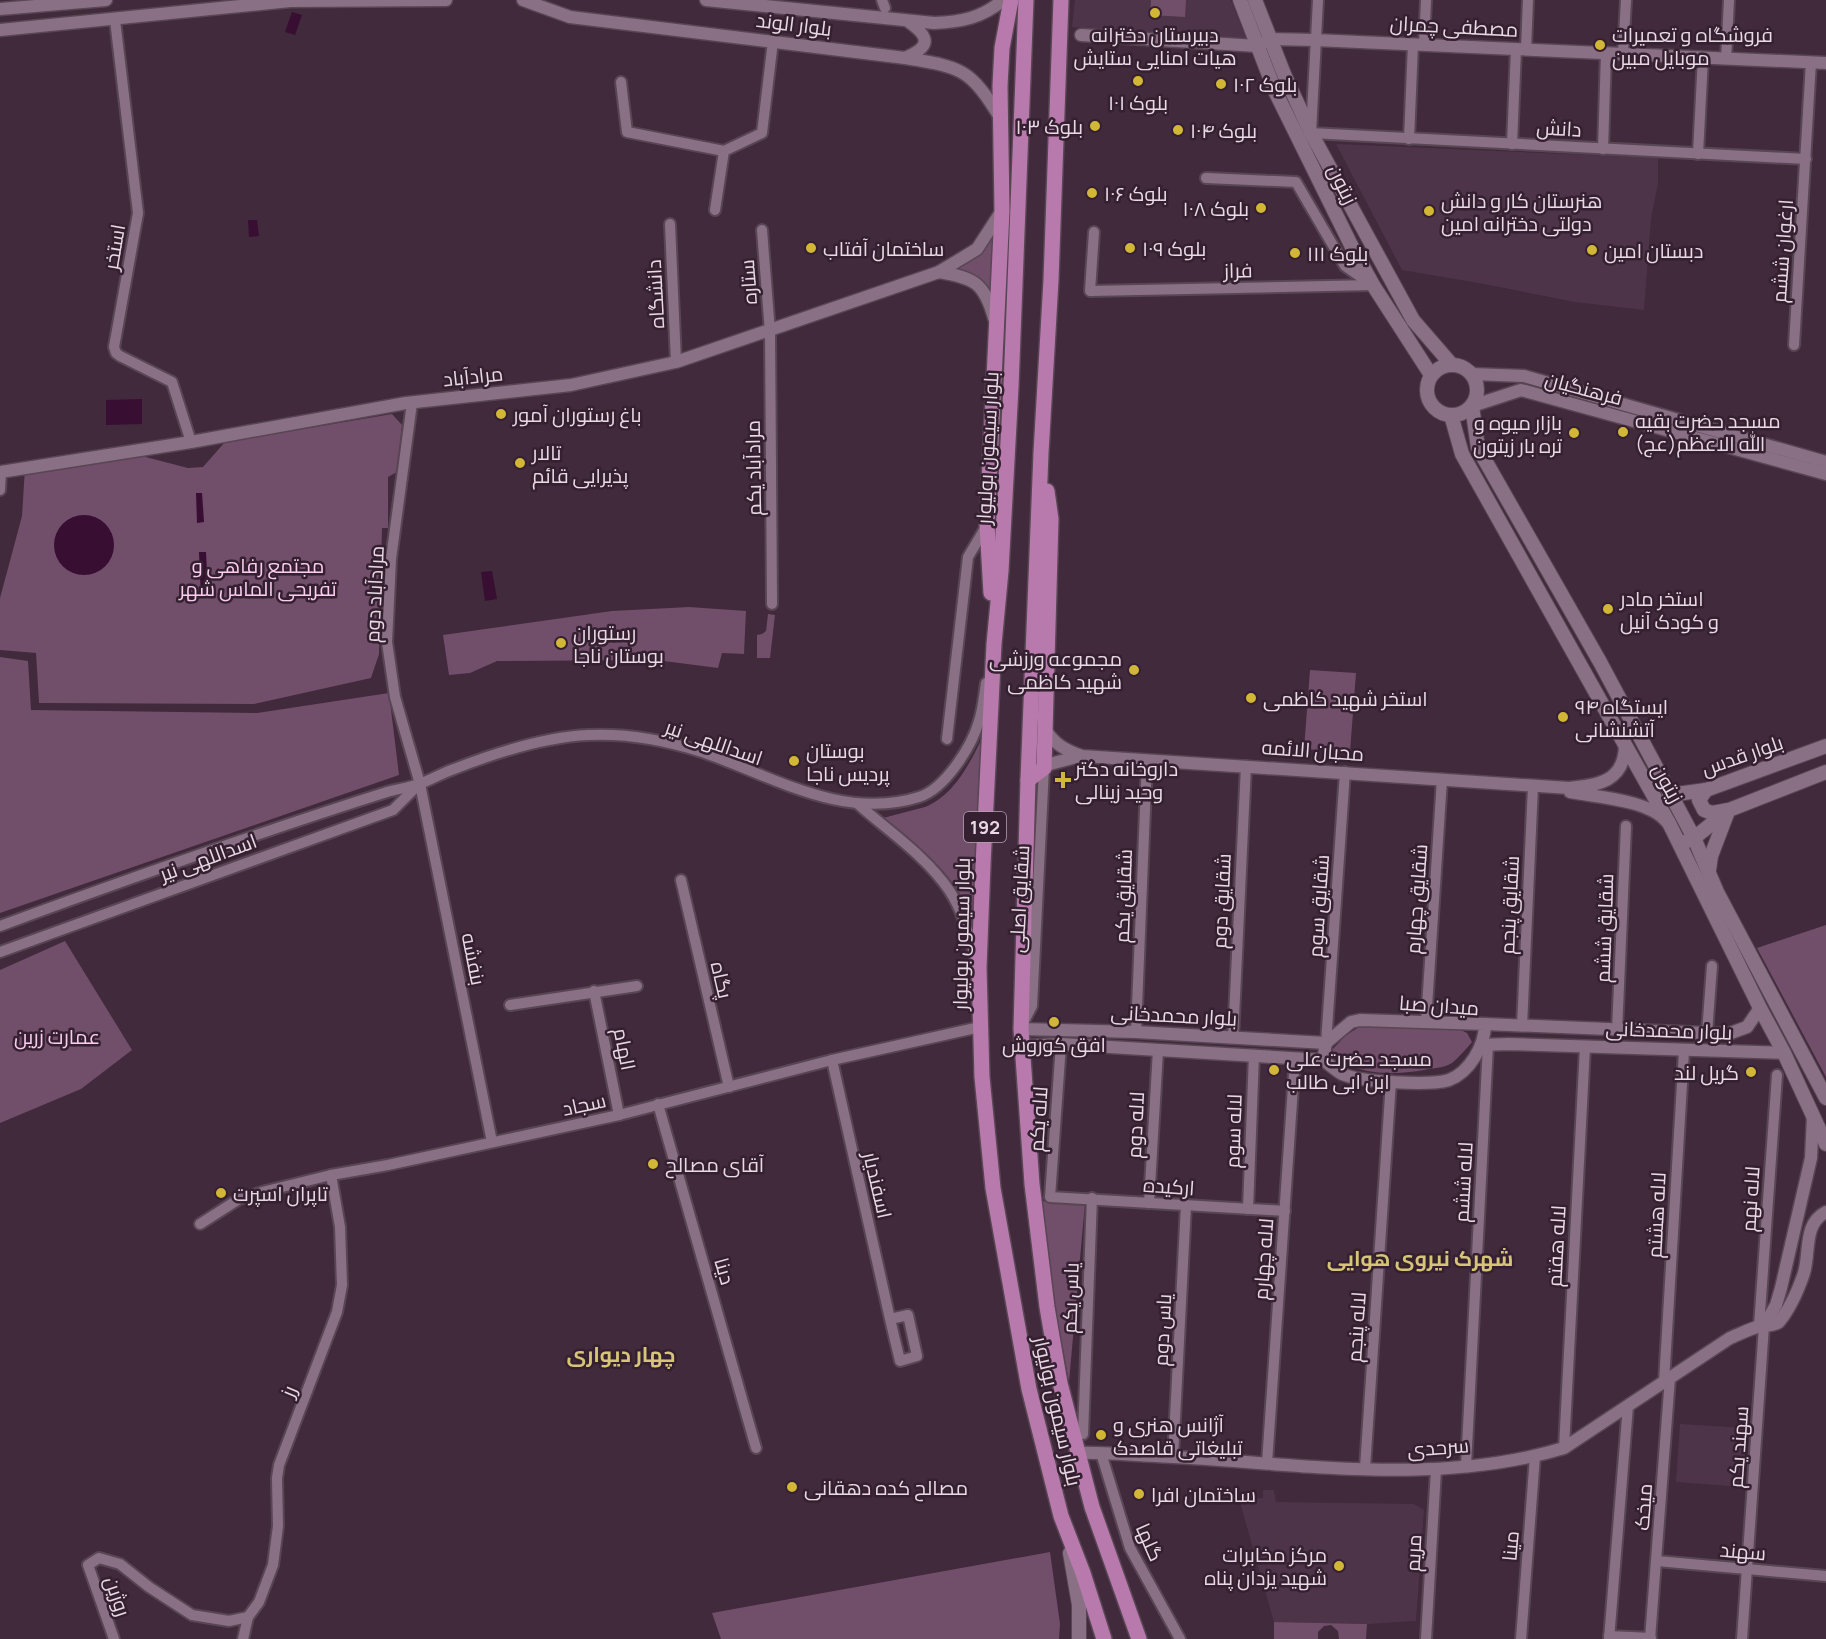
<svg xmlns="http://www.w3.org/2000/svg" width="1826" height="1639" font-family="Manrope,Cairo,sans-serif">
	<rect width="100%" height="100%" fill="#402a3b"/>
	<g fill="#4e3449">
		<path d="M1075,0H1231L1246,38L1072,27Z"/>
		<path d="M1336,144L1658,158V183L1651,219L1644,310L1575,302L1484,284L1402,270Z"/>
		<path d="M1680,1424L1746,1428L1743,1487L1676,1482Z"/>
		<path d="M1263,1490H1274L1276,1502L1414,1504L1424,1510L1416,1621L1367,1624L1274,1622L1239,1499L1263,1498Z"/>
	</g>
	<g fill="#714e6a">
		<path d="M1151,0H1186L1185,17L1150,15Z"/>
		<path d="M994,234V296C985,280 973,273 956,268L982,249Z"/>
		<path d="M392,414L402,425L397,472L388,477V528H382L379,654L371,678L254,704L39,703L36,653L0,650V598L22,516L25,468L134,454L188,468L203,467L225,442Z"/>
		<path d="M689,607L746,611L744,654L722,653L718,668L656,660L497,661L470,673L449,675L443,635L612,611Z"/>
		<path d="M768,614L775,615L770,658H757V635L762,634L766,631Z"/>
		<path d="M0,657L28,661L31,710L257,713L389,693L399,775L0,913Z"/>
		<path d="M1310,670L1356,673L1350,752L1304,749Z"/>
		<path d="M984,734L973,937C972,929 972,921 969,914C957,875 914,843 883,818C897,814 911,811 925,807C955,795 971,761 984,734Z"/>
		<path d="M1826,925V1077L1757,948Z"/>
		<path d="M65,941L132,1050L81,1089L0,1123V970Z"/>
		<path d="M1362,1025L1461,1030L1467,1033L1472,1042C1466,1049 1459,1057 1452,1063C1446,1067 1436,1068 1429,1069C1402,1075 1349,1078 1332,1050L1345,1036Z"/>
		<path d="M1038,1201L1085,1203L1069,1382L1044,1247Z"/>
		<path d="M1050,1552L1060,1624L1059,1639H721L712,1613Z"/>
		<path d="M1274,1622L1367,1624L1366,1639H1339L1338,1631L1331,1625L1324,1626L1318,1632V1639H1274Z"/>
	</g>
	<g fill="#380e32">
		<path d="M292,12L302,15L295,35L285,32Z"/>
		<path d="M248,220H257L259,236L249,237Z"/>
		<path d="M142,399V424L106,425V400Z"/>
		<path d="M196,493H202L204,522L197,523Z"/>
		<circle cx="84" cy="545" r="30"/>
		<path d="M199,552H206L208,597L201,598Z"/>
		<path d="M492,571L497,599L485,601L481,572Z"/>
	</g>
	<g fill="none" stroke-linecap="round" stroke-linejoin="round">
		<g stroke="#584654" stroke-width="14">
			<g id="minor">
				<path d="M882,0L885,8"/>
				<path d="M1318,0L1311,133L1806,159"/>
				<path d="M115,20L138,213L114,347L116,353L120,356L172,382L191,442"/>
				<path d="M1424,45L1426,0"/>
				<path d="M1526,49L1528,0"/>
				<path d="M1623,54L1626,0"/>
				<path d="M1726,59L1729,0"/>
				<path d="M621,82L627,132L724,151"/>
				<path d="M1409,139L1413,44"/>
				<path d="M1512,144L1516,49"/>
				<path d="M1603,149L1606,53"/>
				<path d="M1698,154L1703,57"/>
				<path d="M1206,178L1296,182L1345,266L1372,285"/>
				<path d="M715,210L724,151L762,133L773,41"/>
				<path d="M670,224L676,362"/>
				<path d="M762,230L770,332L772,604"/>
				<path d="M1094,232L1090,291L1373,285"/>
				<path d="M1794,345L1811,62"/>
				<path d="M412,403L391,559L387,642L395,697L420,784L492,1142"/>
				<path d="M0,490L1,472"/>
				<path d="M947,739L968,557L987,525"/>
				<path d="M858,804C888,831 926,856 949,890C963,911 969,936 976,960"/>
				<path d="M681,880L729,1087"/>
				<path d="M0,926C128,879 257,833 387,792C397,789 408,788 419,784C431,780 442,773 454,769C495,753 544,737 588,735C627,733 665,740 702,752C772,776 843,821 919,797C945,789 972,746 979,721C983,709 984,695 986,683"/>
				<path d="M0,952L393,810L419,784"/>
				<path d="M594,991L619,1115"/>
				<path d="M510,1005L637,986"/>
				<path d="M1426,1022L1442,779"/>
				<path d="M1023,1023L1032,1006L1044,768"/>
				<path d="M1522,1026L1533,786"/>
				<path d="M1617,1031L1626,826"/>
				<path d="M1136,1032L1147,760"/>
				<path d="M1707,1033L1712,966"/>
				<path d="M1233,1038L1246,766"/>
				<path d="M1326,1043L1345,772"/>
				<path d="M1061,1044L1050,1197L1285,1211"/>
				<path d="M832,1060L890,1319L900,1361L917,1356L908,1315L890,1319"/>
				<path d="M658,1104L756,1448"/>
				<path d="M1149,1203L1158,1050"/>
				<path d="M1248,1209L1254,1055"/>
				<path d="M200,1224L239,1199L266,1191L331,1175L388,1165L619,1115L832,1060L980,1027"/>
				<path d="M1759,1326L1777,1075"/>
				<path d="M1664,1382L1684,1051"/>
				<path d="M1083,1434L1092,1198"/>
				<path d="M1564,1448L1585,1047"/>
				<path d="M1101,1453L1130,1548L1180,1639"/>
				<path d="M1173,1457L1186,1205"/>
				<path d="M1267,1463L1295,1058"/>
				<path d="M1466,1466L1488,1045"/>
				<path d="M1365,1468L1391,1081"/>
				<path d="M1657,1561L1826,1576"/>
				<path d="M1609,1636L1651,1638"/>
				<path d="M114,1639L88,1565L99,1558L120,1564L149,1587L192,1615L229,1621L248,1617"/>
				<path d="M243,1639L248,1617L259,1602L273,1565L278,1526L277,1478L279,1465L337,1312L342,1285L340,1227L331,1175"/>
				<path d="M1426,1639L1436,1470"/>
				<path d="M1521,1639L1535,1456"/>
				<path d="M1609,1639L1628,1406"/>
				<path d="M1650,1639L1670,1378"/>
				<path d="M1742,1639L1764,1326"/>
			</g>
		</g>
		<g stroke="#584654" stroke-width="15">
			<g id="tertiary">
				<path d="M523,0L570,17L905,58C961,67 970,68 1001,119"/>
				<path d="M706,0L934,23C961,22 982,18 1003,0"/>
				<path d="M0,9L106,0"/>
				<path d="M0,30L290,1L446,0"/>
				<path d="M1081,35L1257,46L1270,39L1315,40L1826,63"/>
				<path d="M905,58C930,47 931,38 909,22"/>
				<path d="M939,272C975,278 984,283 994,318"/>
				<path d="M1472,374L1524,376L1826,462"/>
				<path d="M1472,406L1521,390L1826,474"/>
				<path d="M0,472L191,442L406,403L571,385L676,362L939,272L977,249L1001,212"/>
				<path d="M1045,729C1054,744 1065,750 1082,756L1569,788C1598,785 1624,782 1625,746"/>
				<path d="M1044,768L1050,764L1080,756"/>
				<path d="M1570,792C1596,797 1649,800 1666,821"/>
				<path d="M1360,1020L1485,1024C1485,1045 1470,1072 1449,1080C1430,1086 1360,1082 1342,1074C1335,1070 1329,1064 1323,1060L1326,1043L1351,1022Z"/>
				<path d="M1485,1024L1728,1034L1747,1027L1760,1008"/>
				<path d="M1021,1029L1136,1032L1326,1043"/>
				<path d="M1482,1045L1508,1044L1784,1053"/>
				<path d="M1022,1046L1061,1044L1323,1060"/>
				<path d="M1764,1326L1776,1305L1781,1288L1811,1158L1813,1116"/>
				<path d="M1077,1453C1103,1452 1129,1455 1155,1456C1290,1462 1432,1488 1564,1448L1730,1338C1740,1334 1751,1328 1761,1326C1767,1325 1774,1326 1779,1322C1789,1310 1798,1290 1803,1276C1811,1255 1802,1224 1826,1212"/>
			</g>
		</g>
		<g stroke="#584654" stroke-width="16">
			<g id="secondary">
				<path d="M1240,0L1275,91L1352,247L1373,285L1431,375"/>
				<path d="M1255,0L1284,74L1311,133L1413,320L1452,365"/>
				<circle cx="1452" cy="390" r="25"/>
				<path d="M1472,406L1478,448L1600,662L1694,838L1717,892L1826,1098"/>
				<path d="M1451,415L1462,454L1670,825L1760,1008L1784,1053L1826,1144"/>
				<path d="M1706,790L1699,800L1704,810L1712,813L1728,810"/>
				<path d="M1669,795L1706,790L1826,746"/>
				<path d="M1687,841L1694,838L1729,810L1826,772"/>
				<path d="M1709,870L1711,856L1727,814"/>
				<path d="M1070,1553L1079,1605V1639"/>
			</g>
		</g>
		<g stroke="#584654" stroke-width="18">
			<g id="primary">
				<path d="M1026,0L1011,387L1001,571L994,644L983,865L979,968L982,1077L993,1188L1029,1389L1061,1516L1083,1573L1104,1639"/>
				<path d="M1061,0L1051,280L1041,453L1028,780L1021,1029L1032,1184L1047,1307L1060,1383L1092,1507L1139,1639"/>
				<path d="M991,593L987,525L1002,211L1000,86L1002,48L1011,0"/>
				<path d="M1028,780L1044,768L1051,519L1047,491"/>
			</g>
		</g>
		<use href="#minor" stroke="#8a7084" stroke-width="10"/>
		<use href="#tertiary" stroke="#8a7084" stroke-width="12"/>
		<use href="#secondary" stroke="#8a7084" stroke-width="14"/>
		<use href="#primary" stroke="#b87aac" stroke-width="15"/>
	</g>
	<g fill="#d2b736" stroke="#352031" stroke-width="2">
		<circle cx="1155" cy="13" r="6"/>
		<circle cx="1600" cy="45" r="6"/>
		<circle cx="1138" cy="81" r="6"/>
		<circle cx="1221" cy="84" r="6"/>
		<circle cx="1095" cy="126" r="6"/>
		<circle cx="1178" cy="130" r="6"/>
		<circle cx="1092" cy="193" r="6"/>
		<circle cx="1261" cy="208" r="6"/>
		<circle cx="1429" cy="211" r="6"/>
		<circle cx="811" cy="248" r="6"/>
		<circle cx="1130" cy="248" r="6"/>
		<circle cx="1592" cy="250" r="6"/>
		<circle cx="1295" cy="253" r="6"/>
		<circle cx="501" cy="414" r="6"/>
		<circle cx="1623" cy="432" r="6"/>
		<circle cx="1574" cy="433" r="6"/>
		<circle cx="520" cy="463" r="6"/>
		<circle cx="1608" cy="609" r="6"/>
		<circle cx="561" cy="643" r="6"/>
		<circle cx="1134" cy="670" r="6"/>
		<circle cx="1251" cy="698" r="6"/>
		<circle cx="1563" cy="717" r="6"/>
		<circle cx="794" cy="761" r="6"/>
		<path d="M1060 771h6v6h6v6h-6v6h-6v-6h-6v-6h6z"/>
		<circle cx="1054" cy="1022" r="6"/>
		<circle cx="1274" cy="1070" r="6"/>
		<circle cx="1751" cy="1072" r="6"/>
		<circle cx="653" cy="1164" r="6"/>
		<circle cx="221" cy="1193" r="6"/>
		<circle cx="1101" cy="1435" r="6"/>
		<circle cx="792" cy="1487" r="6"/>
		<circle cx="1139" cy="1494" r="6"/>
		<circle cx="1339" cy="1566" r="6"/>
	</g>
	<g text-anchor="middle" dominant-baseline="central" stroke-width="5" stroke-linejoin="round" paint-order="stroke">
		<rect fill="#352031" stroke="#b2a2ae" stroke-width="1.5" x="964" y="812" width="42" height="30" rx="4.5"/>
		<g font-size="18" font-weight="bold" fill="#e8d9e4">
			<text x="985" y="827">192</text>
		</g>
		<g font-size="20" fill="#e8d9e4" stroke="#352031">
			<text transform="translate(794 24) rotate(7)">بلوار الوند</text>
			<text transform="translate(1454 26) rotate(3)">مصطفی چمران</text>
			<text transform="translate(1559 128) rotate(3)">دانش</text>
			<text transform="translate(1343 184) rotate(64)">زیتون</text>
			<text transform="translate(114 247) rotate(-80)">استخر</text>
			<text transform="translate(1782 251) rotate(-86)">ارغوان ششم</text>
			<text transform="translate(1238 270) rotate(-1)">فراز</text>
			<text transform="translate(748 282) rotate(-94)">ستاره</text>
			<text transform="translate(655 294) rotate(-93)">دانشگاه</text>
			<text transform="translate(473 376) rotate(-6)">مرادآباد</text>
			<text transform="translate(1584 388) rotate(15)">فرهنگیان</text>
			<text transform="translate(987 448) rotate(-87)">بلوار سیمون بولیوار</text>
			<text transform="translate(753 468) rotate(-91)">مرادآباد یکم</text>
			<text transform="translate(374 594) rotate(-87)">مرادآباد دوم</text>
			<text transform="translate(714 742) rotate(19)">اسداللهی نیر</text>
			<text transform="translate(1313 750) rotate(4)">محبان الائمه</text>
			<text transform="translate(1742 755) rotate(-19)">بلوار قدس</text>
			<text transform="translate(1668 783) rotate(61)">زیتون</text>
			<text transform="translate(208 857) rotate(-20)">اسداللهی نیر</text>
			<text transform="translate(1123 896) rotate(-88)">شقایق یکم</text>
			<text transform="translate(1019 899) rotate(-87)">شقایق اصلی</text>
			<text transform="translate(1416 899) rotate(-86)">شقایق چهارم</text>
			<text transform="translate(1221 901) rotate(-87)">شقایق دوم</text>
			<text transform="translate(1509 905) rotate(-87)">شقایق پنجم</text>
			<text transform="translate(1318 906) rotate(-86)">شقایق سوم</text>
			<text transform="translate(1604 928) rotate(-88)">شقایق ششم</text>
			<text transform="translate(961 934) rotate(-89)">بلوار سیمون بولیوار</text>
			<text transform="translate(474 959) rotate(79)">بنفشه</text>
			<text transform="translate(722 980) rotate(77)">پگاه</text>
			<text transform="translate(1439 1005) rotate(4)">میدان صبا</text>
			<text transform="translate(1174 1015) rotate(3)">بلوار محمدخانی</text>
			<text transform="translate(1669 1030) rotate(2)">بلوار محمدخانی</text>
			<text transform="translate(625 1049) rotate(79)">الهام</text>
			<text transform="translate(584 1104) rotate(-12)">سجاد</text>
			<text transform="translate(1038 1119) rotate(-86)">لاله یکم</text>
			<text transform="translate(1135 1125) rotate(-87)">لاله دوم</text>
			<text transform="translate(1233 1131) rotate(-88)">لاله سوم</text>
			<text transform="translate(1463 1182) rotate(-87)">لاله ششم</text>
			<text transform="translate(878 1185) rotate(77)">اسفندیار</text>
			<text transform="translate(1169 1186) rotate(4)">ارکیده</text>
			<text transform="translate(1750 1199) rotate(-86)">لاله نهم</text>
			<text transform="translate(1656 1215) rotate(-87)">لاله هشتم</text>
			<text transform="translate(1556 1246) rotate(-87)">لاله هفتم</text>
			<text transform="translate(1263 1259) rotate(-86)">لاله چهارم</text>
			<text transform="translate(725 1271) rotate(74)">دینا</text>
			<text transform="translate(1070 1298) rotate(-88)">یاس یکم</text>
			<text transform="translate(1356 1327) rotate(-86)">لاله پنجم</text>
			<text transform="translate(1162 1330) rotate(-87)">یاس دوم</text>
			<text transform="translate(288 1391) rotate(-67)">رز</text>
			<text transform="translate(1058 1411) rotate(77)">بلوار سیمون بولیوار</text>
			<text transform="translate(1438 1447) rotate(-4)">سرحدی</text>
			<text transform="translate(1738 1447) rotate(-86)">سهند يكم</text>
			<text transform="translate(1643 1507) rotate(-86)">میخک</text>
			<text transform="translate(1150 1542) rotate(66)">گلها</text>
			<text transform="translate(1510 1546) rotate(-85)">مینا</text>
			<text transform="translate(1743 1551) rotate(5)">سهند</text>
			<text transform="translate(1413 1553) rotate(-87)">مریم</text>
			<text transform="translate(118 1596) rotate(71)">روژین</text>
		</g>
		<g font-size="20" fill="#e8d9e4" stroke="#352031" text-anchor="start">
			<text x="1155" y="34" text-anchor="middle">دبیرستان دخترانه<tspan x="1155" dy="23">هیات امنایی ستایش</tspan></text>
			<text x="1612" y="34">فروشگاه و تعمیرات<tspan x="1612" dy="23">موبایل مبین</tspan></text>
			<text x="1233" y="84">بلوک ۱۰۲</text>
			<text x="1138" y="102" text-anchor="middle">بلوک ۱۰۱</text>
			<text x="1083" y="126" text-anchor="end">بلوک ۱۰۳</text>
			<text x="1190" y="130">بلوک ۱۰۴</text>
			<text x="1104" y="193">بلوک ۱۰۶</text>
			<text x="1441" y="200">هنرستان کار و دانش<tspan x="1441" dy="23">دولتی دخترانه امین</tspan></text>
			<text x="1249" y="208" text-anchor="end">بلوک ۱۰۸</text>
			<text x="823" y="248">ساختمان آفتاب</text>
			<text x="1142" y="248">بلوک ۱۰۹</text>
			<text x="1604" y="250">دبستان امین</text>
			<text x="1307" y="253">بلوک ۱۱۱</text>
			<text x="513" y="414">باغ رستوران آمور</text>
			<text x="1635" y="420">مسجد حضرت بقیه<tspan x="1635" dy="23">الله الاعظم(عج)</tspan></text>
			<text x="1562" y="422" text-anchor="end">بازار میوه و<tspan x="1562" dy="23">تره بار زیتون</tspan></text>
			<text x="532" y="452">تالار<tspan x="532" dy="23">پذیرایی قائم</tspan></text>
			<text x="1620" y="598">استخر مادر<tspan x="1620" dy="23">و کودک آنیل</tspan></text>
			<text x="573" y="632">رستوران<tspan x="573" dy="23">بوستان ناجا</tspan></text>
			<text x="1122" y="658" text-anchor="end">مجموعه ورزشی<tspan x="1122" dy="23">شهید کاظمی</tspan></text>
			<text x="1263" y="698">استخر شهید کاظمی</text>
			<text x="1575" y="706">ایستگاه ۹۴<tspan x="1575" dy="23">آتشنشانی</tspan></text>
			<text x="806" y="750">بوستان<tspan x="806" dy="23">پردیس ناجا</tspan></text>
			<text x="1075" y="768">داروخانه دکتر<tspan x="1075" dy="23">وحید زینالی</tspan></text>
			<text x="1054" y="1044" text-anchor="middle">افق کوروش</text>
			<text x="1286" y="1058">مسجد حضرت علی<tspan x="1286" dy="23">ابن ابی طالب</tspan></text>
			<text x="1739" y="1072" text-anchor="end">گریل لند</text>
			<text x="665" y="1164">آقای مصالح</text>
			<text x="233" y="1193">تاپران اسپرت</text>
			<text x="1113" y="1424">آژانس هنری و<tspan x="1113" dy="23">تبلیغاتی قاصدک</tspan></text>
			<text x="804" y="1487">مصالح کده دهقانی</text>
			<text x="1151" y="1494">ساختمان افرا</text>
			<text x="1327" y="1554" text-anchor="end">مرکز مخابرات<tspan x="1327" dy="23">شهید یزدان پناه</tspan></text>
		</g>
		<g font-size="20" fill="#facdf0" stroke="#352031">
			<text x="258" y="565">مجتمع رفاهی و<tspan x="258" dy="23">تفریحی الماس شهر</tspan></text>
			<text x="57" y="1036">عمارت زرین</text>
		</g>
		<g font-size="21" font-weight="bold" fill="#d6c577" stroke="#352031">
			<text x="1420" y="1258">شهرک نیروی هوایی</text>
			<text x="621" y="1354">چهار دیواری</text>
		</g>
	</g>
</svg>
